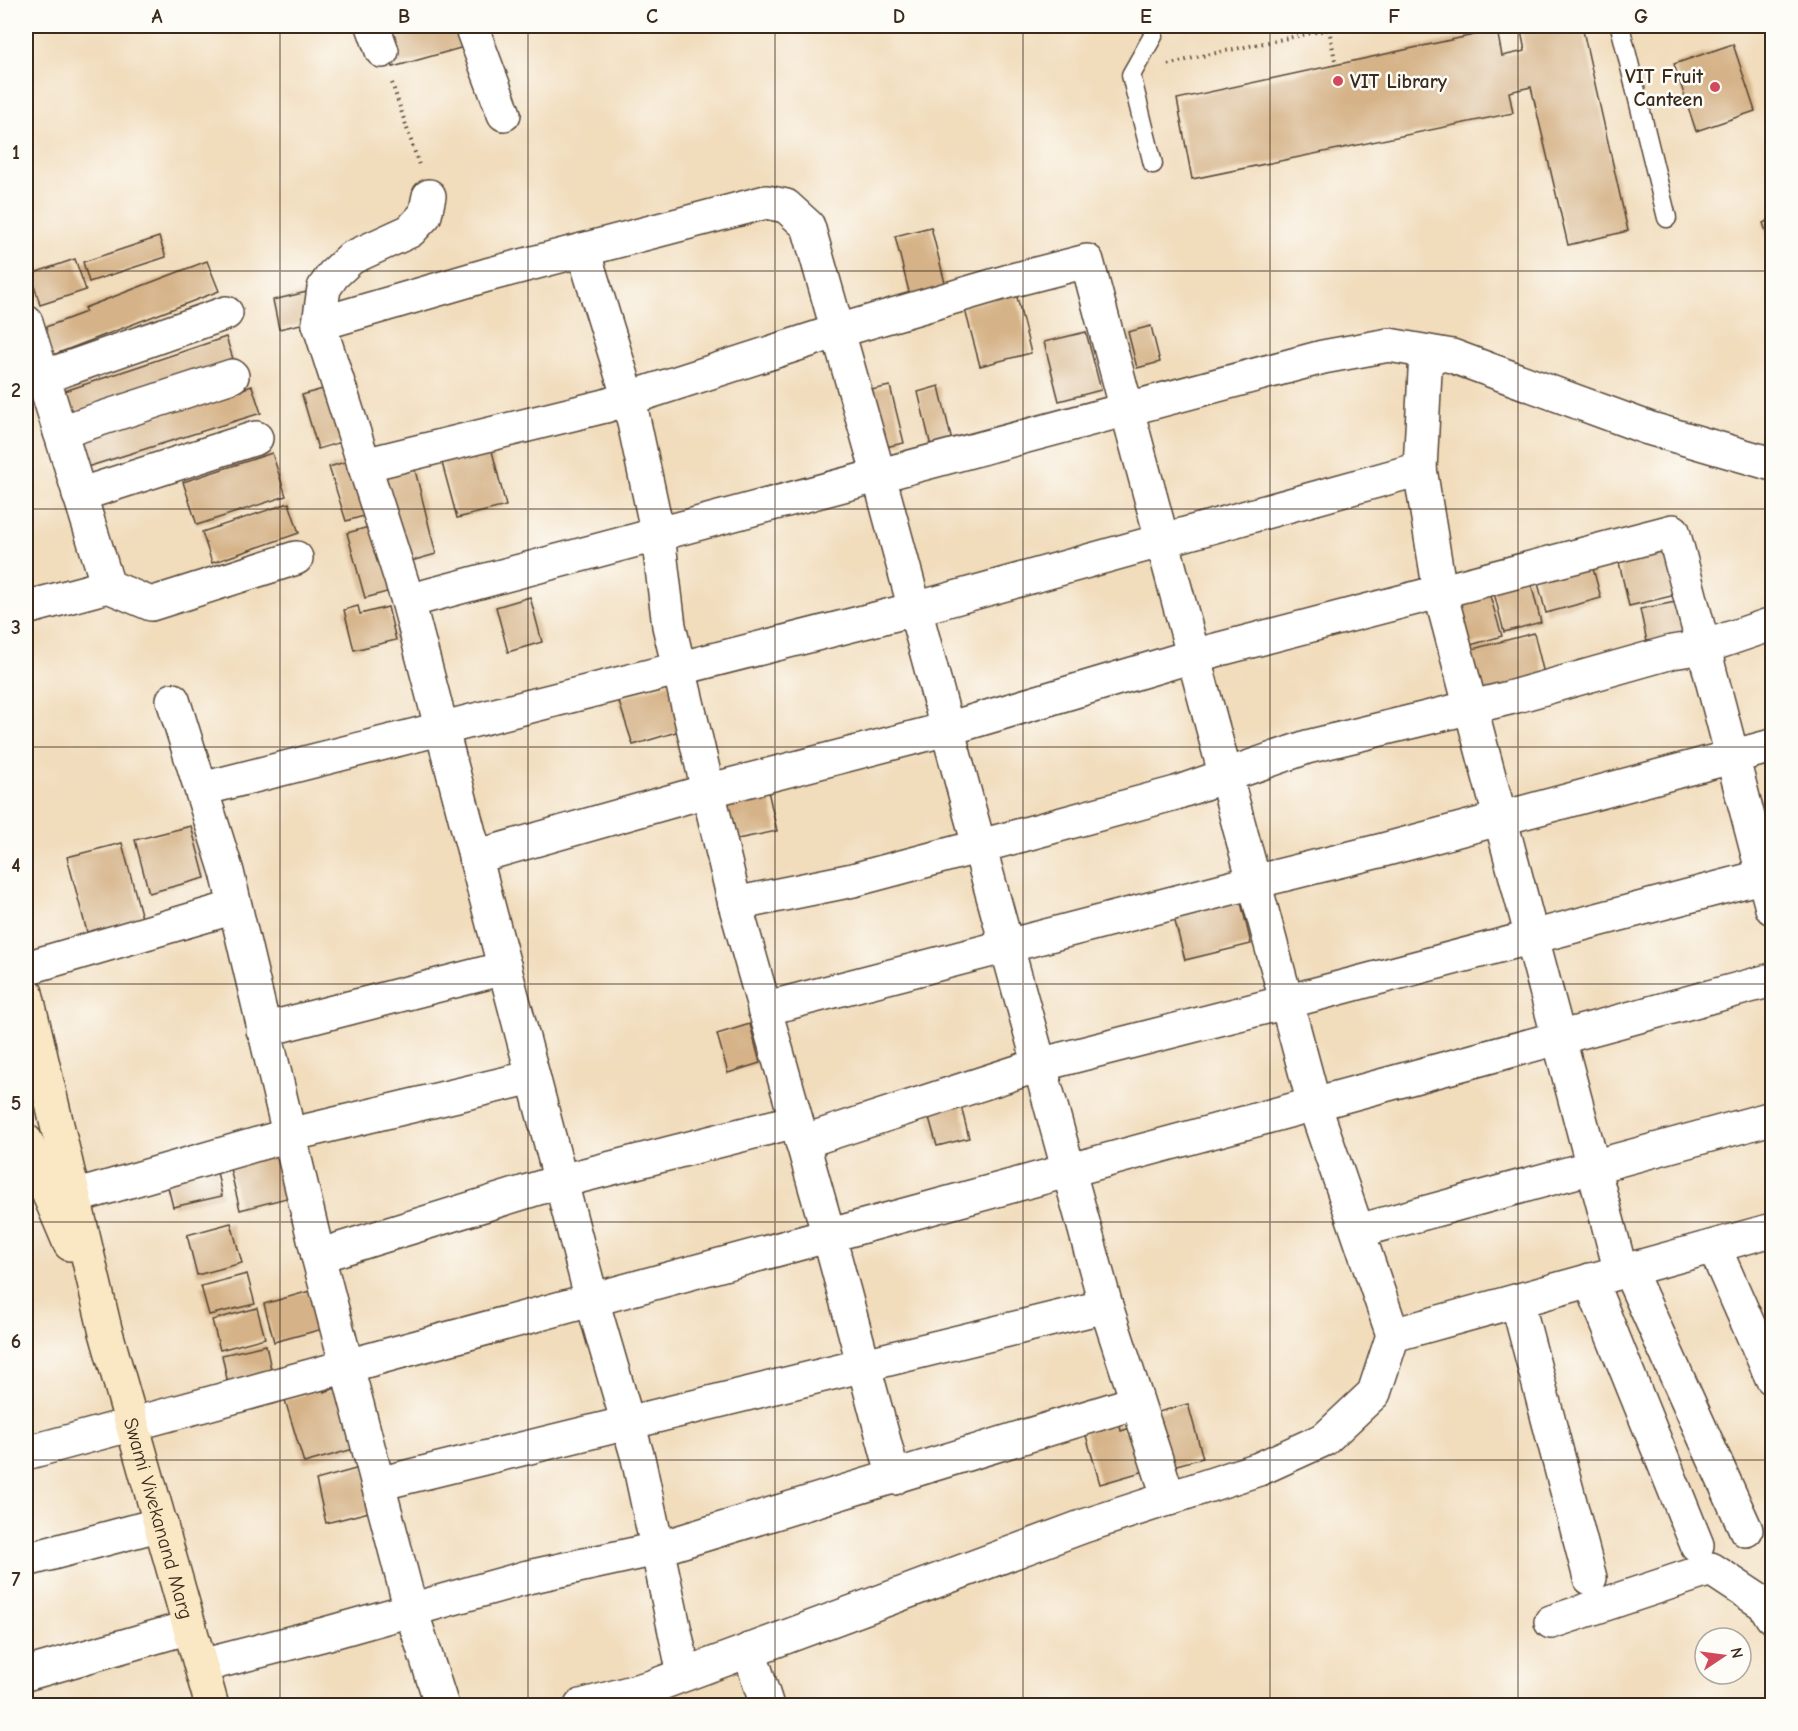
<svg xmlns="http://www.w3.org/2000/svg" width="1798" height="1731" font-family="'Comic Neue',sans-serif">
	<rect width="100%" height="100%" fill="#fdfcf7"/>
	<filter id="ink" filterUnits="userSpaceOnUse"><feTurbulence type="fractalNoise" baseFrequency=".0167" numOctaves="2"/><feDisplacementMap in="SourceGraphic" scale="12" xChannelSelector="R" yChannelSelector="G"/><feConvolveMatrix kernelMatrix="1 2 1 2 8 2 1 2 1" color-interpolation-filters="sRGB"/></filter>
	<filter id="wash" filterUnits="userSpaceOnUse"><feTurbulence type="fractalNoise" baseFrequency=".008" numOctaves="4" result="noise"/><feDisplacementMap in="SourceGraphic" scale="24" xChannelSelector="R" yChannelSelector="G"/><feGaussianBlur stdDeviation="1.35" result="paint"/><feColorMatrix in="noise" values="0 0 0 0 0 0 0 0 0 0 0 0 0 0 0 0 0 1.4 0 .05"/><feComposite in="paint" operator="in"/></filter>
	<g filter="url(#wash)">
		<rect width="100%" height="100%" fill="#f1dcbb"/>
		<g id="blocks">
			<g fill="#d5b287">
				<path d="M381,26H458L464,47L393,67Z"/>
				<path d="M1520,26H1582L1628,231L1568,245L1531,87L1509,92L1513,113L1192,179L1177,99L1497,30L1502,56L1525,51Z"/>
				<path d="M1733,44L1755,111L1696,131L1674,64Z"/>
				<path d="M26,66L33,88L26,91Z"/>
				<path d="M1772,219V248L1763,223Z"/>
				<path d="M931,227L946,287L910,296L895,236Z"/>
				<path d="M159,237L166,257L89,282L83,262Z"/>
				<path d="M75,259L86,290L40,305L31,274Z"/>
				<path d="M207,261L219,291L53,355L43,328L86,312L84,308Z"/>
				<path d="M311,291L318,320L279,329L273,300Z"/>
				<path d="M1016,293L1031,353L980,366L964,306Z"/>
				<path d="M1151,326L1160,362L1137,368L1128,332Z"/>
				<path d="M1086,332L1101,390L1059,401L1044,342Z"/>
				<path d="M226,337L235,365L71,420L62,392Z"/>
				<path d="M252,386L261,413L87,467L78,441Z"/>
				<path d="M333,386L348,440L318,449L302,395Z"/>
				<path d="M890,386L904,443L885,447L871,390Z"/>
				<path d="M939,386L953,446L932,451L918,392Z"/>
				<path d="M491,447L506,506L457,518L441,459Z"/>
				<path d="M272,453L286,496L197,525L183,482Z"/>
				<path d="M354,459L371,514L346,521L329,467Z"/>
				<path d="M415,470L436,554L411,561L375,477Z"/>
				<path d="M289,503L299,533L212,563L202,532Z"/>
				<path d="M376,525L394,590L365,598L347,533Z"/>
				<path d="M1669,546L1680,594L1629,606L1618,558Z"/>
				<path d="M1590,557L1601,598L1546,613L1535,572Z"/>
				<path d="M1529,576L1541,622L1504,632L1492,585Z"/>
				<path d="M1488,589L1502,636L1467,646L1454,598Z"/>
				<path d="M530,597L542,642L508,652L496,607Z"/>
				<path d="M1681,601L1690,643L1649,651L1640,609Z"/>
				<path d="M358,606L360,614L388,607L396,640L354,650L344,610Z"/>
				<path d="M1534,633L1545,678L1477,696L1465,651Z"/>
				<path d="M669,683L683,730L633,745L618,699Z"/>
				<path d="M767,786L777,831L732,840L722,795Z"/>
				<path d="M191,826L205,878L149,893L135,840Z"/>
				<path d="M122,843L142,918L87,932L67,857Z"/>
				<path d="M1239,894L1251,944L1185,960L1172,910Z"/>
				<path d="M750,1024L760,1063L728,1073L717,1034Z"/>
				<path d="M958,1094L969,1138L937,1146L925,1103Z"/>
				<path d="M284,1145L298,1195L240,1210L228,1160Z"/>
				<path d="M216,1167L222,1196L173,1207L166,1179Z"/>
				<path d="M231,1223L242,1263L197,1275L187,1235Z"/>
				<path d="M247,1274L255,1304L209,1315L201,1286Z"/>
				<path d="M324,1287L334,1326L274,1342L264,1304Z"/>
				<path d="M257,1308L265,1338L220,1350L212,1320Z"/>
				<path d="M266,1345L272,1374L228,1384L222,1355Z"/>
				<path d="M346,1385L364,1446L304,1463L285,1400L323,1388L324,1392Z"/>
				<path d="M1188,1404L1203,1458L1165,1468L1151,1414Z"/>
				<path d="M1119,1422L1121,1431L1143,1424L1155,1468L1100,1484L1085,1432Z"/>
				<path d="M370,1465L381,1509L326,1523L316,1480Z"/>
				<path d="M30,1689L35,1706H26V1691Z"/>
			</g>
		</g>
	</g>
	<g filter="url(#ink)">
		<use href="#blocks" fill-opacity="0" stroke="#564536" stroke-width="1.5"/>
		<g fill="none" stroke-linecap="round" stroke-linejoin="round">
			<g stroke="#564536" stroke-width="21">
				<g id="service">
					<path d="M1620,26L1667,218"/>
					<path d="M1153,164L1131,75L1153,36V26"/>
				</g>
			</g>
			<g stroke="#564536" stroke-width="36">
				<g id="minor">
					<path d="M373,26L382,51"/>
					<path d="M471,26L504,114"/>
					<path d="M583,250L629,399L658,535L669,626L735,904L829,1236L894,1478"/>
					<path d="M26,322L108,586L26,608"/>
					<path d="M319,324L487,275L766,202L786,206L808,226L879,476L969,809L1106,1306L1169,1499"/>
					<path d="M1426,352L1420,469L1440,592L1621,1272"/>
					<path d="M43,377L226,313"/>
					<path d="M60,432L232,376"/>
					<path d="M364,465L605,406L838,331L1009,281L1087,261L1314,1104L1393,1335L1374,1393L1325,1439L1259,1469L1084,1526L651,1687L581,1706"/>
					<path d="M79,495L256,438"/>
					<path d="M108,586L151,604L296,558"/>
					<path d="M408,601L319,324L324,288L333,275L351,258L410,231L425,215L429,196"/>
					<path d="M173,700L227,872L318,1256L411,1610L442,1706"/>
					<path d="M202,789L915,609L1420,469"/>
					<path d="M475,857L707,791L947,729L1193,656L1673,531L1772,908"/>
					<path d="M735,904L853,880L1022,835L1176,793L1307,747L1509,698L1672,652L1704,647L1772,624"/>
					<path d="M26,968L235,907"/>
					<path d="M764,1009L1254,882L1383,850L1772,746"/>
					<path d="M263,1030L505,968"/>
					<path d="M802,1142L1039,1065L1286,1002L1772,874"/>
					<path d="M74,1197L289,1135L533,1077"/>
					<path d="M1358,1231L1772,1118"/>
					<path d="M1714,1247L1772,1378"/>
					<path d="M318,1256L561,1181L796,1121"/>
					<path d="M1629,1270L1746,1530"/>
					<path d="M1590,1280L1697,1545"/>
					<path d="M1517,1301L1590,1578"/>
					<path d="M1393,1335L1772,1230"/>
					<path d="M26,1453L1772,980"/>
					<path d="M378,1484L1106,1306"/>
					<path d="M26,1560L161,1524"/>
					<path d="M1551,1622L1711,1569L1764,1604L1772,1617"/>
					<path d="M749,1650L767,1706"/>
					<path d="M201,1666L325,1634L528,1577L657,1549L1137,1402"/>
					<path d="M26,1674L190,1627"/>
					<path d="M684,1674L638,1458L592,1300L408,601L1323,357L1389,345L1452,356L1648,428L1772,464"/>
				</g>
			</g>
			<g stroke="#564536" stroke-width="36">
				<g id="secondary">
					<path id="s1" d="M26,993L105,1329L212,1706"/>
					<path d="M26,1141L70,1244"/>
				</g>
			</g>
			<g stroke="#564536" stroke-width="4" stroke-dasharray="1.5 4.5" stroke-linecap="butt">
				<path d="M1461,26L1463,38"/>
				<path d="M1329,29L1336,65"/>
				<path d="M1168,65L1197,57L1345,26"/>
				<path d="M392,83L419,165"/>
			</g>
			<use href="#service" stroke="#fff" stroke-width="18"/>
			<use href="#minor" stroke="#fff" stroke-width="33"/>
			<use href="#secondary" stroke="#fae7c3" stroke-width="33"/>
		</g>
	</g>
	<path fill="none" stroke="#3b2a1e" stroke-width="1.5" stroke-opacity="0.55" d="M280,26V1706M528,26V1706M775,26V1706M1023,26V1706M1270,26V1706M1518,26V1706M26,271H1772M26,509H1772M26,747H1772M26,984H1772M26,1222H1772M26,1460H1772"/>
	<g fill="#d1495b" stroke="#fdfcf7" stroke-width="2">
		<circle cx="1338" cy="81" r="6"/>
		<circle cx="1715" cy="87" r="6"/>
	</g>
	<g text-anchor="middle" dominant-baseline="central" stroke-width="5" stroke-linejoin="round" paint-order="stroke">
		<g font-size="20" font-weight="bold" fill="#3b2a1e" stroke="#fdfcf7" text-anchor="end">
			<text x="1703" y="76">VIT Fruit<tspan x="1703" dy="23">Canteen</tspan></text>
			<text x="1350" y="81" text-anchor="start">VIT Library</text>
		</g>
		<g font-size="20" fill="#3b2a1e" stroke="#fdfcf7">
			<text stroke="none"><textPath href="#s1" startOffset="542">Swami Vivekanand Marg</textPath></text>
		</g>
	</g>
	<rect width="1798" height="1731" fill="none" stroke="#fdfcf7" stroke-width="66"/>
	<g transform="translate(1723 1656) rotate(77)"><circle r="28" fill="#fdfcf7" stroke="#afa8a0" stroke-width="1.5"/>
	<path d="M0-4.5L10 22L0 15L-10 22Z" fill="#d1495b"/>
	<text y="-9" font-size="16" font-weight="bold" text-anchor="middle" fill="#3b2a1e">N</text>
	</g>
	<rect x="33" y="33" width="1732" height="1665" fill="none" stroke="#3b2a1e" stroke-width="2"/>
	<g font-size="20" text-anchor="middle" font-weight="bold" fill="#3b2a1e">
		<text x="157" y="23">A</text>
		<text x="404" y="23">B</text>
		<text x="652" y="23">C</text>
		<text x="899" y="23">D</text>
		<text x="1146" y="23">E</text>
		<text x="1394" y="23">F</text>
		<text x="1641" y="23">G</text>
		<text x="16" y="159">1</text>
		<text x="16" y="397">2</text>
		<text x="16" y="634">3</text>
		<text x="16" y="872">4</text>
		<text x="16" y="1110">5</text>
		<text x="16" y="1348">6</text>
		<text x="16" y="1586">7</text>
	</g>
</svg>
